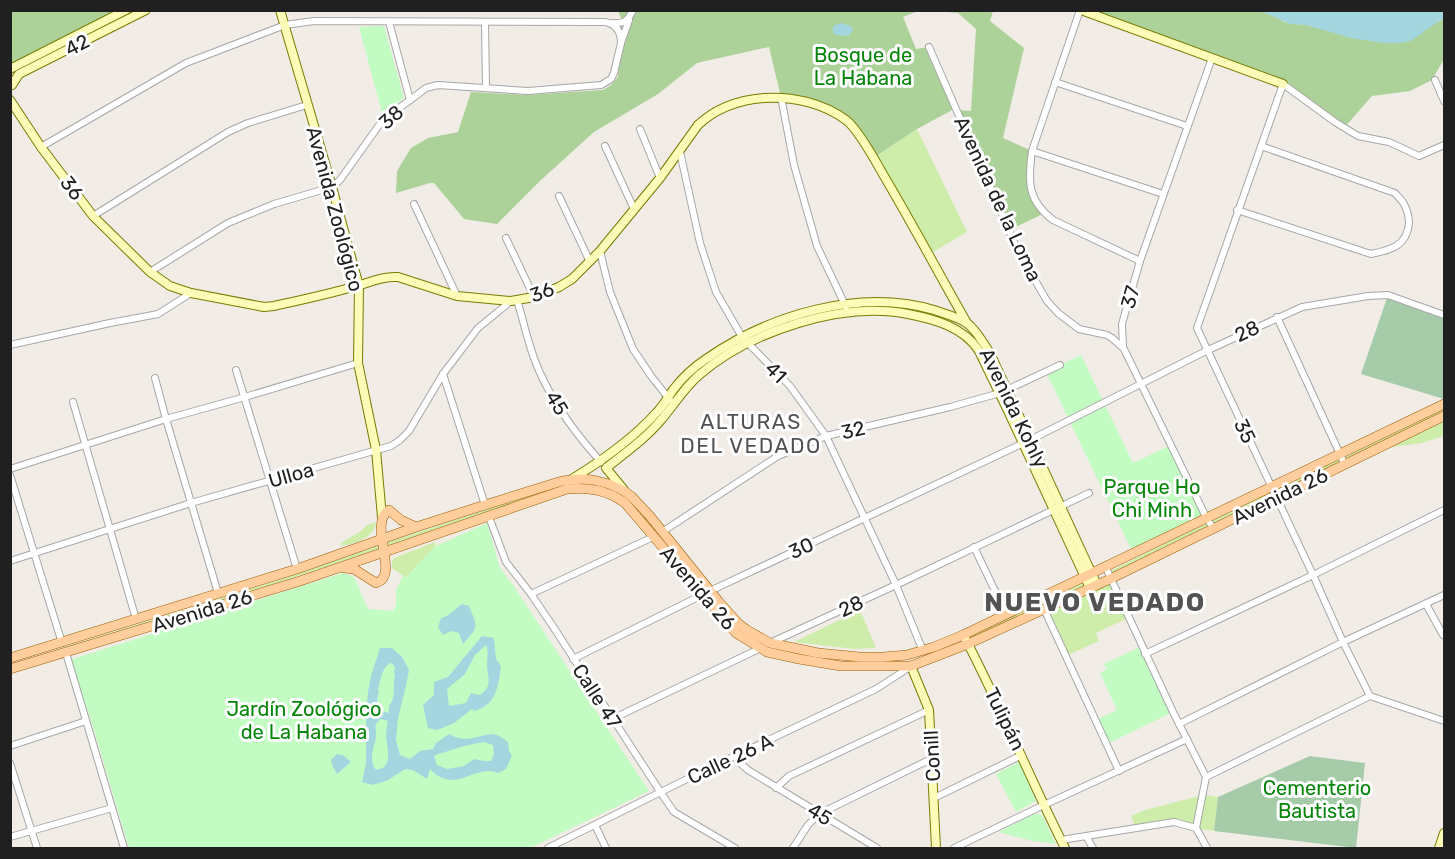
<svg xmlns="http://www.w3.org/2000/svg" width="1455" height="859" font-family="Rubik,sans-serif">
	<rect width="100%" height="100%" fill="#f1ece6"/>
	<g fill="#cfedaa">
		<path d="M917,129L967,232L928,255L873,158Z"/>
		<path d="M1444,409V412L1346,460L1345,457Z"/>
		<path d="M1444,416V436L1422,443L1377,449Z"/>
		<path d="M1340,459L1341,462L1277,493L1275,490Z"/>
		<path d="M571,483C600,484 614,487 636,505L705,590L634,507L602,487L592,485L567,486L385,547V543L559,486Z"/>
		<path d="M1271,492L1272,495L1214,524L1212,521Z"/>
		<path d="M376,522C375,538 354,544 340,546L341,543L361,531L367,525Z"/>
		<path d="M1207,523L1209,526L1111,574L1110,571Z"/>
		<path d="M435,542L436,546L418,564L406,578L392,568V562L394,558Z"/>
		<path d="M381,545V548L274,584L11,666V664L273,582Z"/>
		<path d="M1110,579L1128,618L1096,633L1099,641L1066,656L1044,609Z"/>
		<path d="M1083,583L1084,586L970,639L969,637Z"/>
		<path d="M860,610L876,648L855,649L794,642Z"/>
		<path d="M1203,795L1218,797L1214,831L1196,828L1174,822L1136,828L1131,816L1145,810Z"/>
	</g>
	<g fill="#add299">
		<path d="M11,11H123L11,68Z"/>
		<path d="M618,11H918L903,17L916,49L929,47L954,109L917,129L873,158L847,121L827,109L781,97L769,47L697,63L658,94L594,132L541,180L497,224L464,219L434,183H430L396,193L397,171L411,148L428,138L458,132L471,92L526,95L603,90L611,85L618,77L621,18Z"/>
		<path d="M937,11H993L990,21L1024,48L1003,138L1032,151L1031,189L1045,213L1009,230L958,110L971,111L976,29L958,13Z"/>
		<path d="M1080,11H1261L1273,15L1284,22L1306,25L1364,40L1436,23L1444,19V59L1432,80L1410,91L1372,96L1344,128L1283,84Z"/>
	</g>
	<g fill="#a6cba9">
		<path d="M1388,295L1444,315V399L1361,374Z"/>
		<path d="M1310,756L1365,763L1356,848L1214,831L1218,797Z"/>
	</g>
	<g fill="#c2fcc3">
		<path d="M384,26L404,98L382,113L359,27Z"/>
		<path d="M1081,355L1133,463L1171,445L1206,517L1133,553L1046,372Z"/>
		<path d="M487,523L500,568L513,585L649,791L530,848H129L91,720L70,660L343,573L354,577L368,609L393,611L396,605V590L403,576L406,578L418,564L436,546Z"/>
		<path d="M1142,646L1173,712L1107,744L1096,720L1117,710L1100,673L1107,669L1104,664Z"/>
		<path d="M1019,762L1036,801L1016,812L996,774Z"/>
		<path d="M1034,814H1040L1043,817L1056,844L1033,841L998,832Z"/>
	</g>
	<g fill="#a4d6e0" fill-rule="evenodd">
		<path d="M1444,10V19L1436,23L1411,41L1399,43H1384L1351,38L1306,25L1290,24L1261,11Z"/>
		<path d="M842,23L850,26L853,29L850,35L843,36L834,34C830,26 835,25 842,23Z"/>
		<path d="M462,604L469,606C478,628 479,626 463,644L459,633L451,631L443,635L438,627L441,618C452,615 454,609 462,604Z"/>
		<path d="M482,636L494,638L496,659L501,666C498,686 497,705 474,711L472,709L454,723L437,730L428,728L423,705L434,695V682L448,677ZM486,645C489,652 487,656 487,664C487,678 494,685 480,695L471,693L466,703L449,706L447,689L465,674L475,655Z"/>
		<path d="M380,648H392L402,657L409,670L406,686L398,718L396,740L400,755L410,759L420,751L433,749L436,743L449,734C471,747 484,729 499,736C502,738 505,740 508,742L509,751L512,756L506,769L498,773C475,763 455,796 430,769L427,779L413,770L405,769L388,780L373,785L362,782L366,764V714L368,692L371,676ZM390,663L393,664L395,668L394,672L395,675C392,686 397,696 389,706V712L388,713L382,711L379,712C376,707 377,697 379,692L378,689C381,680 381,669 390,663ZM381,719L388,721C387,726 386,731 386,736C387,748 394,768 376,770C368,759 374,749 376,737C377,728 372,725 381,719ZM484,742L493,745L494,754L491,761H484L474,759L464,766L447,769L437,765L434,756C439,753 443,753 448,751C460,747 471,744 484,742Z"/>
		<path d="M337,754L343,755L351,762L337,774L332,765L331,760Z"/>
	</g>
	<g fill="none" stroke-linecap="round" stroke-linejoin="round">
		<g stroke="#a7a7a7" stroke-width="8">
			<g id="street">
				<path d="M1080,10L1032,151C1028,181 1027,200 1053,220L1140,261"/>
				<path d="M389,22L410,100"/>
				<path d="M485,22L486,88"/>
				<path d="M612,23C624,24 628,21 633,10"/>
				<path d="M929,47L1017,249L1047,301L1058,313L1079,329L1107,335L1112,338L1122,347"/>
				<path d="M1212,58L1140,261L1122,324L1123,347L1206,517L1213,528"/>
				<path d="M1435,80L1444,101"/>
				<path d="M1055,82L1187,126"/>
				<path d="M781,97L794,165L817,246L846,307"/>
				<path d="M640,129L660,178"/>
				<path d="M1444,145L1419,156L1389,142L1358,136L1335,122L1283,84L1197,328L1313,575L1343,642L1370,696L1444,721"/>
				<path d="M605,146L634,209"/>
				<path d="M41,147L186,63L285,25L314,21L605,22C616,24 621,31 621,43"/>
				<path d="M1032,151L1163,194"/>
				<path d="M680,152L700,243L716,292L742,337L790,386L826,436L896,585L923,651"/>
				<path d="M559,196L590,262"/>
				<path d="M414,204L457,296"/>
				<path d="M1237,210L1371,254C1391,250 1407,246 1409,223C1409,217 1407,210 1404,204C1402,200 1398,197 1395,193L1261,146"/>
				<path d="M93,216L228,132L248,123L307,105"/>
				<path d="M506,238L534,297"/>
				<path d="M600,251L610,292L633,349L651,376L670,400"/>
				<path d="M150,272L228,223L274,204L332,187L340,180L382,121L426,88L438,85L528,91L601,85L611,79L614,73L621,43L629,20"/>
				<path d="M517,300C523,319 527,339 534,358C548,397 574,432 601,462"/>
				<path d="M1277,317L1345,465"/>
				<path d="M10,345L110,323L158,314L191,293"/>
				<path d="M236,370L297,569"/>
				<path d="M443,374L485,505"/>
				<path d="M155,378L166,419L218,593"/>
				<path d="M73,402L136,619"/>
				<path d="M10,469L166,419L245,397L358,363"/>
				<path d="M10,475L62,643"/>
				<path d="M489,517L506,562L531,594L554,628L661,793L674,812L735,848"/>
				<path d="M662,532L778,456L826,436L950,407L1000,393L1060,365"/>
				<path d="M974,547L1006,614"/>
				<path d="M10,561L191,503L391,446L400,440L409,431L443,374L478,328L511,301"/>
				<path d="M1106,568L1173,712L1206,777L1196,828"/>
				<path d="M531,594L653,537"/>
				<path d="M1426,604L1443,635H1444"/>
				<path d="M1044,609L1119,771"/>
				<path d="M770,643L896,585L1089,493"/>
				<path d="M66,653L124,848"/>
				<path d="M1145,654L1313,575L1444,510"/>
				<path d="M573,659L710,591L1030,440L1206,351L1302,307L1368,296L1388,295L1444,315"/>
				<path d="M612,719L761,648"/>
				<path d="M1179,724L1343,642L1444,595"/>
				<path d="M10,746L86,721"/>
				<path d="M735,757L740,763L748,770L877,848"/>
				<path d="M10,763L37,848"/>
				<path d="M1206,777L1370,696"/>
				<path d="M776,788L789,776L929,710"/>
				<path d="M934,798L1022,755"/>
				<path d="M595,825L606,848"/>
				<path d="M1196,828L1207,848"/>
				<path d="M1086,836L1093,848"/>
				<path d="M10,837L112,808"/>
				<path d="M1061,840L1174,822L1196,828"/>
				<path d="M548,848L695,775L876,689L910,667"/>
				<path d="M793,848L808,825L819,814L931,759"/>
				<path d="M954,848L1044,805L1187,739"/>
			</g>
		</g>
		<g stroke="#787d00" stroke-width="10">
			<g id="secondary">
				<path d="M280,10L332,187L359,286L358,363L376,450L382,517"/>
				<path d="M1081,10L1283,84"/>
				<path d="M10,69L126,10"/>
				<path d="M12,85L19,74L146,10"/>
				<path d="M10,100L41,147L93,216L150,272L170,286L191,293L264,307L274,306C301,300 329,294 357,286C371,282 383,276 398,277L457,296L511,301L534,297L559,287L572,279L600,251L660,178L698,125C717,107 739,100 764,98C792,96 823,103 846,120C859,130 876,162 884,176C913,225 939,274 967,323"/>
				<path d="M572,479C603,460 633,439 657,412C664,405 668,397 673,390C682,378 694,367 706,359C769,315 859,288 934,310C945,314 959,317 968,324C977,331 983,343 990,353L1097,585"/>
				<path d="M624,490L606,468C625,453 645,439 661,420C674,405 684,388 699,375C750,331 842,301 908,314C934,319 964,327 979,351L1009,413L1090,588"/>
				<path d="M965,638C1001,707 1030,779 1065,848"/>
				<path d="M911,666L929,710L936,848"/>
				<path d="M1439,848L1444,833"/>
			</g>
		</g>
		<g stroke="#9b5e00" stroke-width="10">
			<g id="primary">
				<path d="M344,568L354,569L376,583C401,576 367,524 389,510L401,520L416,527"/>
				<path d="M10,658L297,569L416,527L485,505L562,481L581,479L593,480L609,484L624,491L631,496L649,515L719,602L739,624L747,630L770,643L818,653L860,657H883L907,655L934,647L963,635L1444,404"/>
				<path d="M10,669L300,581L567,489C589,487 607,490 625,503L736,633L767,652L799,659L841,666H911L968,644L1110,579L1444,416"/>
			</g>
		</g>
		<use href="#street" stroke="#fff" stroke-width="6"/>
		<use href="#secondary" stroke="#fcfbb8" stroke-width="8"/>
		<use href="#primary" stroke="#ffce9c" stroke-width="9"/>
	</g>
	<g text-anchor="middle" dominant-baseline="central" stroke-width="6" stroke-linejoin="round" paint-order="stroke">
		<g font-size="20" fill="#202020" stroke="#fff">
			<text transform="translate(77 45) rotate(-27)">42</text>
			<text transform="translate(391 117) rotate(-42)">38</text>
			<text transform="translate(72 188) rotate(53)">36</text>
			<text transform="translate(998 199) rotate(65)">Avenida de la Loma</text>
			<text transform="translate(335 209) rotate(75)">Avenida Zoológico</text>
			<text transform="translate(542 292) rotate(-20)">36</text>
			<text transform="translate(1130 297) rotate(-74)">37</text>
			<text transform="translate(1247 331) rotate(-25)">28</text>
			<text transform="translate(776 372) rotate(45)">41</text>
			<text transform="translate(557 403) rotate(59)">45</text>
			<text transform="translate(1014 408) rotate(64)">Avenida Kohly</text>
			<text transform="translate(853 430) rotate(-13)">32</text>
			<text transform="translate(1245 431) rotate(64)">35</text>
			<text transform="translate(291 475) rotate(-16)">Ulloa</text>
			<text transform="translate(1280 496) rotate(-26)">Avenida 26</text>
			<text transform="translate(801 548) rotate(-25)">30</text>
			<text transform="translate(698 588) rotate(49)">Avenida 26</text>
			<text transform="translate(851 606) rotate(-25)">28</text>
			<text transform="translate(202 611) rotate(-17)">Avenida 26</text>
			<text transform="translate(597 696) rotate(57)">Calle 47</text>
			<text transform="translate(1005 719) rotate(64)">Tulipán</text>
			<text transform="translate(932 756) rotate(-93)">Conill</text>
			<text transform="translate(730 759) rotate(-25)">Calle 26 A</text>
			<text transform="translate(820 814) rotate(31)">45</text>
		</g>
		<g font-size="20" fill="#07850a" stroke="#fff">
			<text x="863" y="55">Bosque de<tspan x="863" dy="23">La Habana</tspan></text>
			<text x="1152" y="487">Parque Ho<tspan x="1152" dy="23">Chi Minh</tspan></text>
			<text x="304" y="709">Jardín Zoológico<tspan x="304" dy="23">de La Habana</tspan></text>
			<text x="1317" y="788">Cementerio<tspan x="1317" dy="23">Bautista</tspan></text>
		</g>
		<g font-size="21" letter-spacing="1.5" fill="#535353" stroke="#fff">
			<text x="751" y="421">ALTURAS<tspan x="751" dy="24">DEL VEDADO</tspan></text>
		</g>
		<g font-size="26" font-weight="bold" letter-spacing="1.5" fill="#535353" stroke="#fff">
			<text x="1095" y="602">NUEVO VEDADO</text>
		</g>
	</g>
	<rect width="1455" height="859" fill="none" stroke="#202020" stroke-width="24"/>
</svg>
